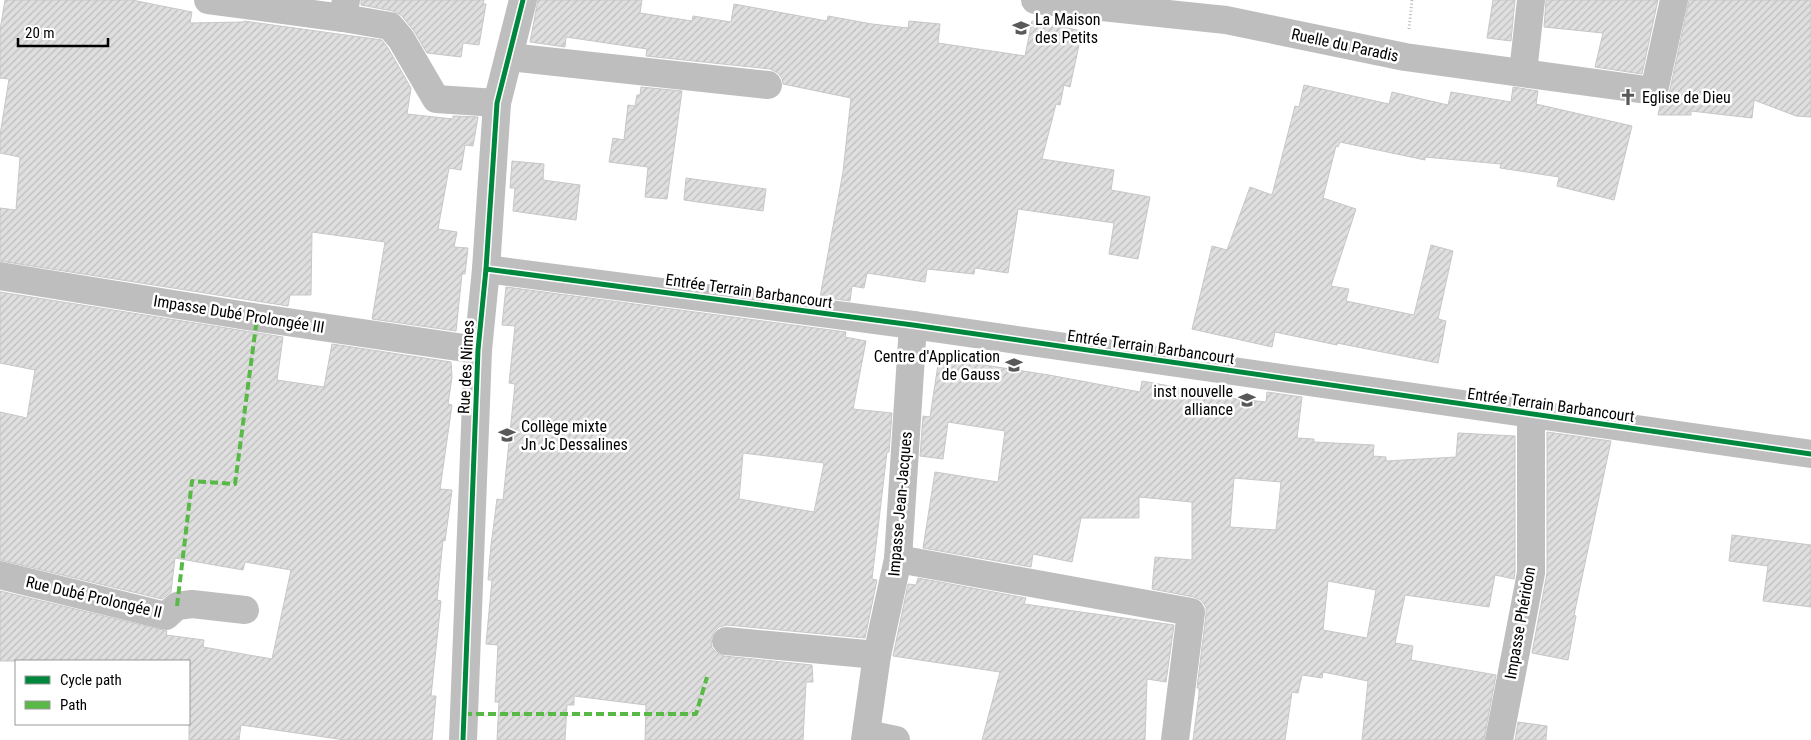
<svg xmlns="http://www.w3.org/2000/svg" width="1811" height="740" font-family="'Roboto Condensed',sans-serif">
	<defs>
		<pattern id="building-hatch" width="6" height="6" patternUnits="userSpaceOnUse" patternTransform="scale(1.25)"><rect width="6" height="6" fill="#dfdfdf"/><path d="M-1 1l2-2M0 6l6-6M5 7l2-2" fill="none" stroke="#bebebe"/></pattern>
	</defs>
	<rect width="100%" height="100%" fill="#fff"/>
	<g fill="url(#building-hatch)" stroke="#c7c7c7" fill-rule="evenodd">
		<path d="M5,0H132L192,12L190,23L244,22V21L382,40L388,48L411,88L407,114L453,119V116L478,117L473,146L465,145L461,170L449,168L438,229L457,232L454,247L468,248L465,274H462L456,331L372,319L385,242L312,232L311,295H290L288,306L0,261V208L16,210L20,157L0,153V135L9,79L0,78V30Z"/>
		<path d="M361,0H484L483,4H486L479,45L463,43L461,57L427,53L414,31L401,15L393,11L361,5Z"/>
		<path d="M538,0H642L640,13L692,21L693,16L731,22L734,4L827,21L828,16L872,24L908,28L909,21L940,24L938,43L1025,56L1032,21L1082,31L1070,87L1064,85L1060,105L1056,104L1042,159L1114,170L1111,190L1150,197L1138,259L1109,254L1114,223L1018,209L1008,273L975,268L974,274L927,269L925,282L867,273L864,288L852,286L850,301L820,297L843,172L851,98L783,84L782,78L778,73L770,69L646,56L647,49L566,37L565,47L530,42Z"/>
		<path d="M1493,0H1515L1511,41L1487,38Z"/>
		<path d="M1546,0H1658L1642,74L1595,67L1603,33L1544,27Z"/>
		<path d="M1689,0H1811V117L1796,116L1754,100L1752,118L1691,111V115H1658L1660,106L1665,102L1669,94Z"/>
		<path d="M1304,85L1389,104L1392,92L1448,105L1451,92L1511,102L1513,87L1538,91L1536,104L1632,126L1614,200L1557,186L1559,177L1500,168L1501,164L1425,157V160L1340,142L1338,147L1336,146L1323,198L1356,209L1331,286L1349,289L1346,301L1414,315L1431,245L1453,251L1438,319L1446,321L1438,363L1337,343V345L1275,332L1272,347L1192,329L1212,246L1227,250L1250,187L1272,195L1295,106L1299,107Z"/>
		<path d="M641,87L682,91L667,199L645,197L648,167L609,162L613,138L624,140L628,105L635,106L637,95H640Z"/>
		<path d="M512,161L544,164L543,180L580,185L576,220L513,211L515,188H510Z"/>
		<path d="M686,178L766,189L763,211L684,200Z"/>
		<path d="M506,287L846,332L845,337L866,341L853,409L892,413L889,452H887L872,579L877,580L865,638L727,625L719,627L714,632L711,639L712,648L717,653L724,656L812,665L813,682H806L803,740H645L646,705L574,696V705H567L565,740H497L499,702H495L498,645L486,644L492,580H488L491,545L497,499L503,500L515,384L509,383L515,326L502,325ZM743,453L824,463L814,512L739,499Z"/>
		<path d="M0,292L283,337L277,380L324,387L332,344L451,362L452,377L448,404L452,405L440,489L452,490L445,541L443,540L437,600L441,601L431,696H436L432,740H345L241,725L239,740H189V661H0V591L167,631L166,635L204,640L203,647L272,659L291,570L245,562L243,570L175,558L171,592L162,599L0,560V412L27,418L35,370L0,363Z"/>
		<path d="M939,358L1049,375L1140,392L1142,381L1203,392V395L1266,402L1267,392L1302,397L1297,438L1314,439V442L1374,445L1373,456L1386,457V461L1456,457L1458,433L1515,436V572L1514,579L1495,575L1489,607L1405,595L1395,643L1413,646L1411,660L1496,675L1484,740H1362L1368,681L1323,672L1322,678L1302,675L1298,693L1292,692L1285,740H1193L1199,694V688H1197L1206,614V607L1201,600L1194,597L1152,589L1155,557L1192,560V502L1139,497V518H1081L1072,562L1033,554L1031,567L923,548L935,472L998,482L1005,431L948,422L943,459L920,456L923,416L930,417ZM1234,478L1281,482L1276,530L1230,527ZM1328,581L1376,590L1367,638L1323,630Z"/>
		<path d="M1547,432L1611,441L1574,615L1576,616L1568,660L1532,653L1547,573Z"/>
		<path d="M1732,535L1811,545V607L1763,601L1768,566L1729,561Z"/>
		<path d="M918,578L1026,598L1024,604L1174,625L1166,682L1147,679L1145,740H982L1000,672L893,656L908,584L916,585Z"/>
		<path d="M1518,722L1547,726L1546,740H1515Z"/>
	</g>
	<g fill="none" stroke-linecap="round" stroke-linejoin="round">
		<path stroke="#b9b9b9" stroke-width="3" stroke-dasharray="1 2.5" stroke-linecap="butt" d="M1409,29L1412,0"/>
		<g stroke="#bebebe" stroke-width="28">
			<path d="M208,0L343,18"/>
			<path d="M346,0L343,18L390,26L401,39L436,99L497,103"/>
			<path d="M1035,0L1226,20L1405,57L1654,91L1674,0"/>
			<path d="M509,57L768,85"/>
			<path d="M1523,72L1531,0"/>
			<path d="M486,269L913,325L1811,454"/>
			<path d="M0,276L247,316L478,350"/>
			<path d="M898,559L1191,612L1175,740"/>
			<path d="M0,575L166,616L177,606L192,604L245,610"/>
			<path d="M726,641L877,655"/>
			<path d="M867,734L896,740"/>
			<path d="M463,740L478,350L486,269L497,103L523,0"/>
			<path d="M865,740L877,655L898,559L913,325"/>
			<path d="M1499,740L1531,573V415"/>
		</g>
		<g stroke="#58b947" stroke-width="4" stroke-dasharray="8 4" stroke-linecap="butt">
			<path d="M177,606L192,481L235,484L257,318"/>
			<path d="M464,714H696L707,677"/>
		</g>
		<g stroke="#fff" stroke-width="8">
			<g id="cycleway">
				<path d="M486,269L913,325L1811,454"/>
				<path d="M463,740L478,350L486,269L497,103L523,0"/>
			</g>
		</g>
		<use href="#cycleway" stroke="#00873e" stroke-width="5"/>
	</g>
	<defs>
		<g id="school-bare" transform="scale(1.35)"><path d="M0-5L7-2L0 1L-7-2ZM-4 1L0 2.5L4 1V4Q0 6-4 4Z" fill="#595959" stroke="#fff" stroke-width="2.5" paint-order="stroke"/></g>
		<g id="church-bare" transform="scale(1.35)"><path d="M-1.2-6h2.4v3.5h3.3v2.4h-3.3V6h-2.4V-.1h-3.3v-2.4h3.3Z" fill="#595959" stroke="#fff" stroke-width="2.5" paint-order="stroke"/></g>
	</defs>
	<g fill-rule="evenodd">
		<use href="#school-bare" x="1021" y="28"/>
		<use href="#church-bare" x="1628" y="97"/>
		<use href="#school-bare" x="1014" y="365"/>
		<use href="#school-bare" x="1247" y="400"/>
		<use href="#school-bare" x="507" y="435"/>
	</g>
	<g text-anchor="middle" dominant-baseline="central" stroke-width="5" stroke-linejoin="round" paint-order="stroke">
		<g font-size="16" fill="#000" stroke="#fff" text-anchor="start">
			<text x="1035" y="19">La Maison<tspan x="1035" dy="18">des Petits</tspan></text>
			<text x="1642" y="97">Eglise de Dieu</text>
			<text x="1000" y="356" text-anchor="end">Centre d'Application<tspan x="1000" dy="18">de Gauss</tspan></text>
			<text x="1233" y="391" text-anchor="end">inst nouvelle<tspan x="1233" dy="18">alliance</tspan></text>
			<text x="521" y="426">Collège mixte<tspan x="521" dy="18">Jn Jc Dessalines</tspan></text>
		</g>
		<g font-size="16" fill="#000" stroke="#fff">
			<text transform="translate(1345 45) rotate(12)">Ruelle du Paradis</text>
			<text transform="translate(749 291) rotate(8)">Entrée Terrain Barbancourt</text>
			<text transform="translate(239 314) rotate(9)">Impasse Dubé Prolongée III</text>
			<text transform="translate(1151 347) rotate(8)">Entrée Terrain Barbancourt</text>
			<text transform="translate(466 367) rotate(-87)">Rue des Nimes</text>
			<text transform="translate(1551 405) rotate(8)">Entrée Terrain Barbancourt</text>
			<text transform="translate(900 504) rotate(-85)">Impasse Jean-Jacques</text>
			<text transform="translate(94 597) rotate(13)">Rue Dubé Prolongée II</text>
			<text transform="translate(1520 623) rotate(-80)">Impasse Phéridon</text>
		</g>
	</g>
	<rect x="15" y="660" width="175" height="65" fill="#ffffff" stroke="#999999"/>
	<rect x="25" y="676" width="25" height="8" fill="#00873e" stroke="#999999"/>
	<text x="60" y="685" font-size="15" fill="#000000">Cycle path</text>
	<rect x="25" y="701" width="25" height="8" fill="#58b947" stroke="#999999"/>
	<text x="60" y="710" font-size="15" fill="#000000">Path</text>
	<path d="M18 38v8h90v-8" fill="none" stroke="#000000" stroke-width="2.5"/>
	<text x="25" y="38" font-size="15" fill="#000000" stroke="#ffffff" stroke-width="4" paint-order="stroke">20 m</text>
</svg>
